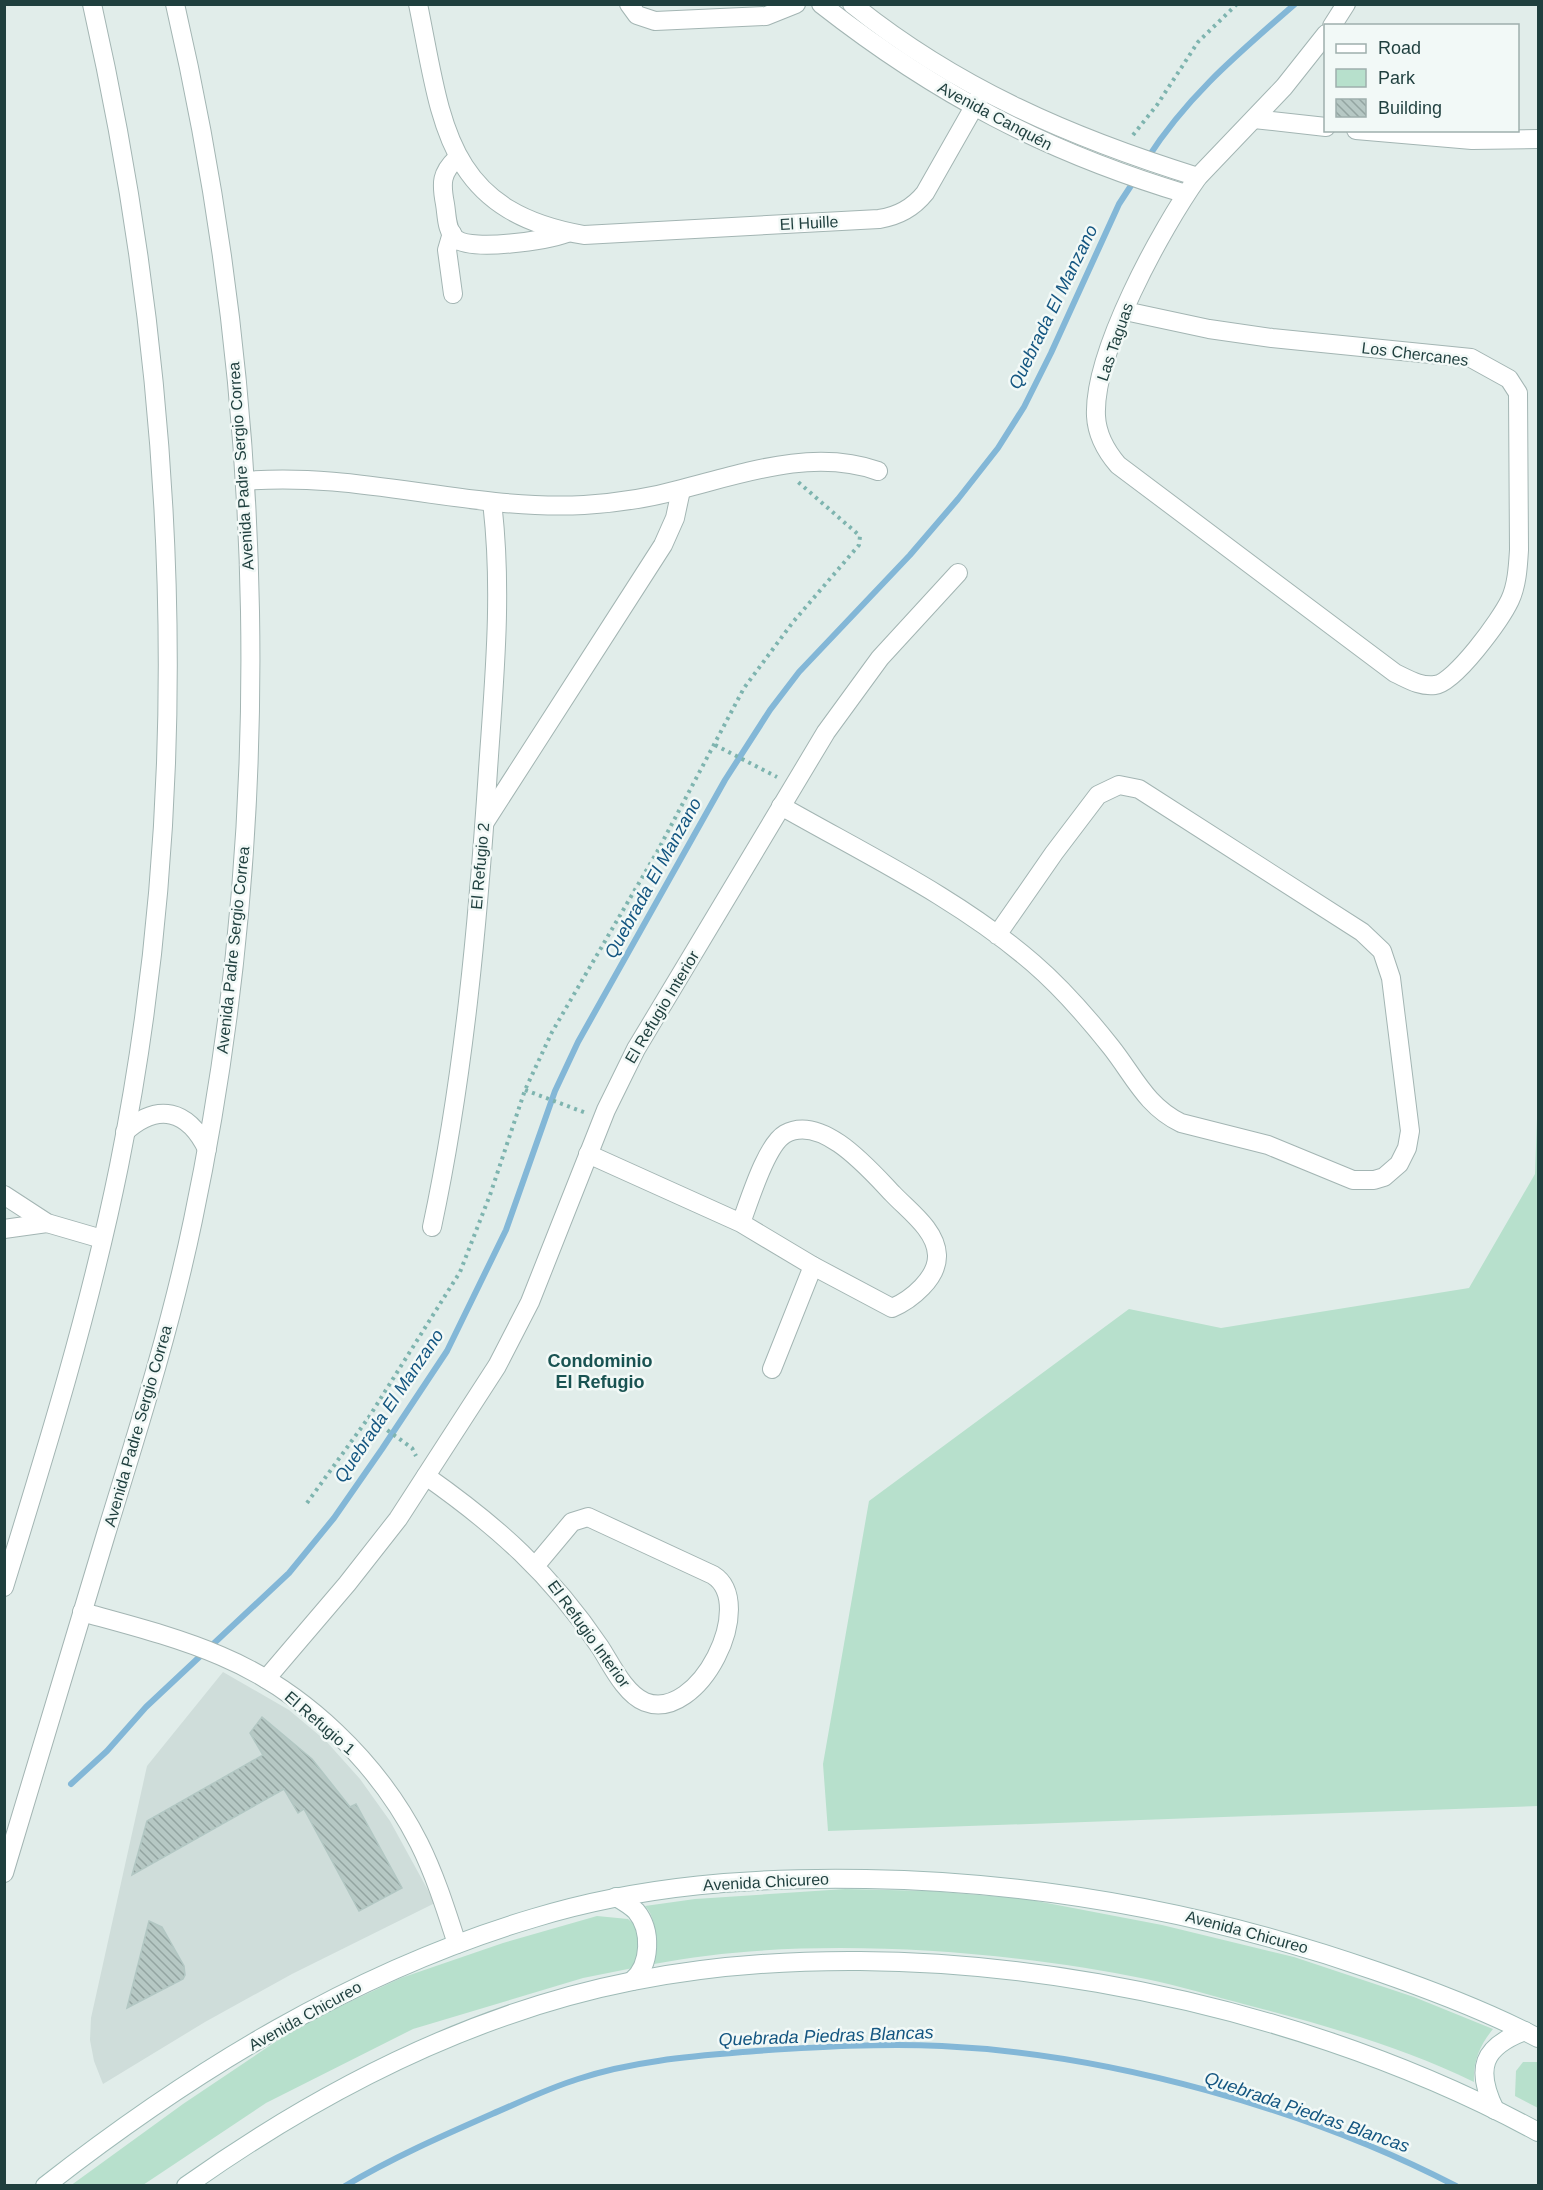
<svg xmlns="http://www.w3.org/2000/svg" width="1543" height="2190" font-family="Arial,sans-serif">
	<defs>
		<pattern id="building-back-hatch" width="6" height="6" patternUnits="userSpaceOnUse" patternTransform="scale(1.5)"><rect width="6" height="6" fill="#b6c8c4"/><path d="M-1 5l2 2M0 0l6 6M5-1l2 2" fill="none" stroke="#93a4a1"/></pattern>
	</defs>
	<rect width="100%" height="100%" fill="#e1edea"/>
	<path fill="#cfddda" d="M223,1672L289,1710L326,1741L360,1779L390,1821L435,1903L292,1974L205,2022L103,2084L94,2061L90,2040L91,2018L147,1766Z"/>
	<g fill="#b7e0cc">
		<path d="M1538,1090V1806L828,1831L823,1764L869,1501L1129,1309L1221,1328L1469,1288L1535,1174Z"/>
		<path d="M845,1889L931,1891L1026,1899L1162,1925L1294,1957L1414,1997L1493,2029C1480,2045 1473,2061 1474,2082C1402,2047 1325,2025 1247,2005C1213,1996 1180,1986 1146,1979C997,1949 803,1935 654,1964C658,1948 657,1917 645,1906L695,1899Z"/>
		<path d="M597,1916L628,1919L637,1927L641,1951L633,1968L583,1978L413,2029L266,2103L143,2185L70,2186L183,2104L302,2024L401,1978L503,1943Z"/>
		<path d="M1523,2062H1538V2108L1515,2096L1516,2071Z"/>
	</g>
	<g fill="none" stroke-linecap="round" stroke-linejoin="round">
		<g stroke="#83b7d7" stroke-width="6">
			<path d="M1147,159C1188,95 1239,53 1295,4"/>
			<path d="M71,1784L107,1751L146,1707L289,1573L334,1518L382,1449L447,1351L506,1230L555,1091L578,1042L725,780L770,710L799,672L910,555L958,499L998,448L1024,407L1051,353L1119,204L1134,181"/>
			<path d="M345,2186C392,2158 442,2136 492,2114C520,2102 549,2088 578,2079C635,2060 697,2056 756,2051C818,2047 881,2043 942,2046C1109,2054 1308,2109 1456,2186"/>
		</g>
	</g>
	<g fill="url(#building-back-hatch)" stroke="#b2c7c3" stroke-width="1.5">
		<path d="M262,1717L312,1759L350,1807L356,1804L402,1888L359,1911L304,1809L298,1813L284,1789L132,1875L147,1821L263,1755L250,1733Z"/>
		<path d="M149,1921L162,1927L184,1966L185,1975L183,1979L127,2008Z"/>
	</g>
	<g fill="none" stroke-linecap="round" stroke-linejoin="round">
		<g stroke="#a3b5b3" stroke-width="20">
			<g id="minor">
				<path d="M418,4C442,121 444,211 584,235L879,219C899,216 913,208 925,193L983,91"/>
				<path d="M629,4L637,15L655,21L766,16L796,4"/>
				<path d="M821,4C936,94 1046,152 1186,194"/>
				<path d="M852,4C956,88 1072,138 1198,177"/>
				<path d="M1332,26L1346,4"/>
				<path d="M1254,119L1326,127"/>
				<path d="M1356,130L1472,140L1538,139"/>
				<path d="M457,158C441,173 441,183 445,204C447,215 446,231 456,239C473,252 547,240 567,233"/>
				<path d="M452,233L447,250L453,294"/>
				<path d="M1125,311L1209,329L1272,338L1471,358L1509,379L1518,393L1519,550C1518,566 1517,585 1510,600C1501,619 1455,683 1435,685C1420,687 1408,679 1395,673L1118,465C1106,451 1097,436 1096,416C1093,353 1161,229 1198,177L1284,87L1326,34"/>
				<path d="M245,481C358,471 470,511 584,505C617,503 650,498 682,489C744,473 814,448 878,471"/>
				<path d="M781,806C867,855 959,899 1033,963C1062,988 1088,1018 1111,1047C1134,1076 1146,1106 1181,1123L1268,1145L1353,1180H1374L1384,1177L1399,1164L1407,1148L1410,1131L1391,978L1382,951L1362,932L1139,789L1119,785L1098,795L1054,853L997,935"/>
				<path d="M485,822L663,545L675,518L681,490"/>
				<path d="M588,1154L741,1223L813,1266L892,1308C911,1300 938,1278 937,1255C936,1230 909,1211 893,1194C870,1170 822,1113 785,1134C766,1145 749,1202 741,1223"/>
				<path d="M4,1195L47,1223L102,1239"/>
				<path d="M432,1227C464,1077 478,923 488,770C494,681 503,592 492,502"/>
				<path d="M4,1229L47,1223"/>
				<path d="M772,1369L813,1266"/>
				<path d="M426,1476C497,1526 551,1574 600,1647C611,1664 625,1694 645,1702C699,1723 758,1603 713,1575L588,1517L572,1522L536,1565"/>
				<path d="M82,1612C129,1625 177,1637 221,1656C304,1691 378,1762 419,1843C435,1875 446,1910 457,1944"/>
				<path d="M266,1679L347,1584L398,1519L497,1366L530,1302L606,1110L636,1049L826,732L880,658L958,573"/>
			</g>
		</g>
		<g stroke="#a3b5b3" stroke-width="20">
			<g id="tertiary">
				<path d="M125,1132C158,1102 188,1110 207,1149"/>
				<path d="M4,1587C47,1448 90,1309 119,1166C196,784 178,384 92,4"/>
				<path d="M4,1873C38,1760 72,1647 106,1534C138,1430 171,1326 193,1220C277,821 267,401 175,4"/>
			</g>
		</g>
		<g stroke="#9ebab6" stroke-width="20">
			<g id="secondary">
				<path d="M616,1897C623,1901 630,1905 636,1911C652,1930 651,1965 632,1981"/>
				<path d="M1495,2110C1475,2069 1482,2047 1525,2031"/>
				<path d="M45,2186C192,2071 355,1971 534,1918C642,1885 754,1877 866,1879C1041,1882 1210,1913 1376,1971C1431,1990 1487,2011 1538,2038"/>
				<path d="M186,2186C320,2091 471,2013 633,1981C921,1924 1283,1993 1538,2132"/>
			</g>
		</g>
		<g stroke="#7eb4af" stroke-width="4" stroke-dasharray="3 4.5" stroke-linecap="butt">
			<path d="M1133,135L1157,105L1198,42L1237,4"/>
			<path d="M715,745L777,777"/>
			<path d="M525,1090L586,1113"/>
			<path d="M369,1417L412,1448L416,1456"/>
			<path d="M307,1503L369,1417L460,1272L490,1195L525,1090L552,1032L657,852L744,688L793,622L859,545L860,536L797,481"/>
		</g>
		<use href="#minor" stroke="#fff" stroke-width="18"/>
		<use href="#tertiary" stroke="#fff" stroke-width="18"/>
		<use href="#secondary" stroke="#fff" stroke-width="18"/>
	</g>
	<g text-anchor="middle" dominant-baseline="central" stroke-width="5" stroke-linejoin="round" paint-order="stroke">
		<g font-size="16" fill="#1f3f3e" stroke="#f2f9f7">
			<text transform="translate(995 116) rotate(28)">Avenida Canquén</text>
			<text transform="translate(809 223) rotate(-3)">El Huille</text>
			<text transform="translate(1115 342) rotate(-71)">Las Taguas</text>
			<text transform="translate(1415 354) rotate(7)">Los Chercanes</text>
			<text transform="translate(241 466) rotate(-94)">Avenida Padre Sergio Correa</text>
			<text transform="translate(480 866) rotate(-85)">El Refugio 2</text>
			<text transform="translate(233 950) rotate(-84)">Avenida Padre Sergio Correa</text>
			<text transform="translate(662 1007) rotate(-59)">El Refugio Interior</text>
			<text transform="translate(138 1426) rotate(-74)">Avenida Padre Sergio Correa</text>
			<text transform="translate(589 1634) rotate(54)">El Refugio Interior</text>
			<text transform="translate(320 1723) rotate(41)">El Refugio 1</text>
			<text transform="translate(766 1882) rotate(-3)">Avenida Chicureo</text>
			<text transform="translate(1247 1932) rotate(15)">Avenida Chicureo</text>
			<text transform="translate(305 2016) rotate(-29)">Avenida Chicureo</text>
		</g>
		<g font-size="18" font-style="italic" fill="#145681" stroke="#f2f9f7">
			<text transform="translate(1053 307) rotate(-64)">Quebrada El Manzano</text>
			<text transform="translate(653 878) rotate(-61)">Quebrada El Manzano</text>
			<text transform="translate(389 1406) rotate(-56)">Quebrada El Manzano</text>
			<text transform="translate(826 2036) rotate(-2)">Quebrada Piedras Blancas</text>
			<text transform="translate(1307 2112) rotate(19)">Quebrada Piedras Blancas</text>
		</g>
		<g font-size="18" font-weight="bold" fill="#195352" stroke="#f2f9f7">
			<text x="600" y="1361">Condominio<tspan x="600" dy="21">El Refugio</tspan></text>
		</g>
	</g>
	<rect width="1543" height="2190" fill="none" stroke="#1f3f3e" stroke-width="12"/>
	<rect x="1324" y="24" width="195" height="108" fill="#f2f9f7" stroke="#9eafad" stroke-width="1.5"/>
	<rect x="1336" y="44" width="30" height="9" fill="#ffffff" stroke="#9eafad" stroke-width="1.5"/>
	<text x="1378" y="54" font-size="18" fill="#1f3f3e">Road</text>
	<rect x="1336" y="69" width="30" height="18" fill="#b7e0cc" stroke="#9eafad" stroke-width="1.5"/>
	<text x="1378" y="84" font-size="18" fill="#1f3f3e">Park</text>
	<rect x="1336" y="99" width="30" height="18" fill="url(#building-back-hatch)" stroke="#9eafad" stroke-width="1.5"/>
	<text x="1378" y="114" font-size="18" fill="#1f3f3e">Building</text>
</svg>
